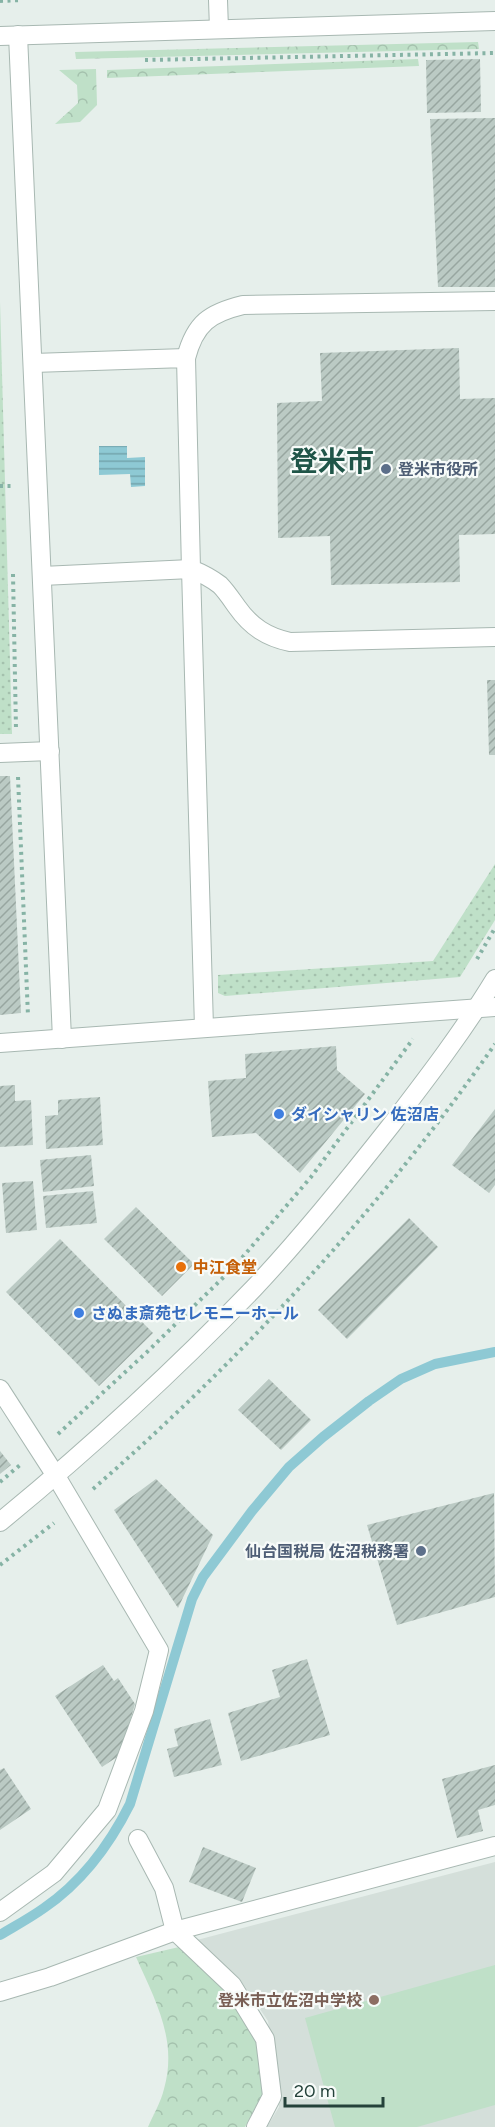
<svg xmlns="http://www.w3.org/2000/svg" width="495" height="2127" font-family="Figtree,'Noto Sans JP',sans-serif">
	<defs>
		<pattern id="grass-dots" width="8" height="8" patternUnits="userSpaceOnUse" patternTransform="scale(1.5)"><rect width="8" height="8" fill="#bfe0c8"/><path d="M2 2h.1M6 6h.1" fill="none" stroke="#a4c1ad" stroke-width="1.8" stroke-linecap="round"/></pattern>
		<pattern id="forest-crowns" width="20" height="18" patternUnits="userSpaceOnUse" patternTransform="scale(1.5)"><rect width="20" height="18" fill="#bfe0c8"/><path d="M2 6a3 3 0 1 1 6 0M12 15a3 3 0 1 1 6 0" fill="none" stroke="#a4c1ad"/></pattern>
		<pattern id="water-rules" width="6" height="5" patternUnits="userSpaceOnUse" patternTransform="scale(1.5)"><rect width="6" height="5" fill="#8ec9d4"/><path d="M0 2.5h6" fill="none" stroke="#74a5ad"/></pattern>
		<pattern id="building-hatch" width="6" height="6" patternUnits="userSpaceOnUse" patternTransform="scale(1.5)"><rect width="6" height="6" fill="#bbcac4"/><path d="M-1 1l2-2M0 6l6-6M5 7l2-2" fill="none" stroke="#98a6a0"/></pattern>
	</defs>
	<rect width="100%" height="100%" fill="#e6efeb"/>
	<path fill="#d4dfda" d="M495,1862V2127H267L279,2107L268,2021L239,1978L197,1940Z"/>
	<g fill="url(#grass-dots)">
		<path d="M0,301L12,734H0Z"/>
		<path d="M495,864V920L460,977L225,996L218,993V975L433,961Z"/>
	</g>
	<g fill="url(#forest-crowns)">
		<path d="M478,42L479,49L76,59L75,52Z"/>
		<path d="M418,59L419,66L107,78V70Z"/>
		<path d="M96,69L97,105L80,122L55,124L78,103L77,85L59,70Z"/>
		<path d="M179,1947L226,1990L256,2042L263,2093L245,2127H148C153,2115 161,2102 164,2089C178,2040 155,2000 136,1957Z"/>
	</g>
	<path fill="#bfe0c8" d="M495,1965V2105L417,2127H335L305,2018Z"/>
	<path fill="url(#water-rules)" d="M99,446H127V458L145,457V486L131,487L130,474L99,475Z"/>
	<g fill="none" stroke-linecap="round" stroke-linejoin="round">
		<path stroke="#8ec9d4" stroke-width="10" d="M0,1935C15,1926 30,1918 44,1908C82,1882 110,1844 130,1804L192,1599L203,1577L252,1511L289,1467L323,1437L369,1401L401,1379L435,1364L495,1352"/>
	</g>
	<g fill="url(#building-hatch)">
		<path d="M480,59L481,112L427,113L426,60Z"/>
		<path d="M495,118V287H438L430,119Z"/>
		<path d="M459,348L460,399L495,398V534L459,535L460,582L331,585L330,536L278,538L277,403L322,401L320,353Z"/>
		<path d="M487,680H495V755H489Z"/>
		<path d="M0,776H10L21,1013L0,1015Z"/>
		<path d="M336,1046L337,1070L365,1094L300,1173L256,1133L212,1137L208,1081L246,1078L245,1054Z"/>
		<path d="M15,1085V1101L31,1100L33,1145L0,1147V1086Z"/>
		<path d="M100,1097L103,1145L46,1149L45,1116L58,1115V1100Z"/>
		<path d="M495,1109V1185L489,1193L452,1165Z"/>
		<path d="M91,1155L94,1186L43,1192L40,1160Z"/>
		<path d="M33,1181L37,1230L6,1233L2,1183Z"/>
		<path d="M93,1191L97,1223L46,1228L43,1196Z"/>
		<path d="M136,1207L194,1264L162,1296L104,1239Z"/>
		<path d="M409,1218L438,1247L347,1339L318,1310Z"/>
		<path d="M60,1239L153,1333L99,1386L6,1292Z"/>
		<path d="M269,1379L311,1420L281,1450L238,1410Z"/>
		<path d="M0,1451L11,1465L0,1474Z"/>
		<path d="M156,1479L213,1535L178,1608L114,1510Z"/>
		<path d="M494,1493L495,1597L397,1625L367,1525Z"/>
		<path d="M307,1659L330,1735L241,1761L228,1713L280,1697L272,1670Z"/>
		<path d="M103,1665L114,1681L118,1678L135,1704L120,1755L102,1767L55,1696Z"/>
		<path d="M210,1719L222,1765L174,1777L167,1749L178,1746L174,1729Z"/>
		<path d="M495,1765V1805L478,1810L483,1831L457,1838L442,1779Z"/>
		<path d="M4,1768L31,1809L0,1830V1770Z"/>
		<path d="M203,1847L256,1868L242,1902L189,1882Z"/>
	</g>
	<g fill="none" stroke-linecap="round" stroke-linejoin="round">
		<g stroke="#a8b8b2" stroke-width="20">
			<g id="minor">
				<path d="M218,0L219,29"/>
				<path d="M18,35L62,1039"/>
				<path d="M0,36L495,21"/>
				<path d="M186,358C195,323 210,313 243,305L495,301"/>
				<path d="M33,363L186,358L191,569C201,573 211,578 220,585C226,591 232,600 237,607C251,627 267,637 290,642L495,637"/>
				<path d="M42,576L191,569L204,1028"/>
				<path d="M0,753L50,751"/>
				<path d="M0,1043L495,1007"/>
				<path d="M0,1389L56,1476L159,1650L144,1711L107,1810L54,1873L0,1912"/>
				<path d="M0,1522C89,1449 174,1371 254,1288C303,1236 348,1180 392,1124C428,1077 464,1030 495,979"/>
				<path d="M138,1839L164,1888L175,1931L232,1985L265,2039L272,2096L256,2127"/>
				<path d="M0,1992L50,1977L175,1931L495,1846"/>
			</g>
		</g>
		<g stroke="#86b3a5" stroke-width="4" stroke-dasharray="3 4.5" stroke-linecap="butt">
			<path d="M0,1L22,0"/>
			<path d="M145,60L495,53"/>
			<path d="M0,486H11"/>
			<path d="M13,574L16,729"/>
			<path d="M18,777L28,1016"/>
			<path d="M477,959L495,928"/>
			<path d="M58,1434L147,1352L235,1266L311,1177L413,1039"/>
			<path d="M0,1482L20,1465"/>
			<path d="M93,1489C244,1357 381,1208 495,1044"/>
			<path d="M0,1565L54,1523"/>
		</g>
		<use href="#minor" stroke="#fff" stroke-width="18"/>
	</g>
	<g fill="#5c6f8a" stroke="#f7fbf9" stroke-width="2">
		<circle cx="386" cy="469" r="6"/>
		<circle cx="421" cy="1551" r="6"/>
	</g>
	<g fill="#3f7fe0" stroke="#f7fbf9" stroke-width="2">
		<circle cx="279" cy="1114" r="6"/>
		<circle cx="79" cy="1313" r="6"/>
	</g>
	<circle fill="#e8710a" stroke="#f7fbf9" stroke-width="2" cx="181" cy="1267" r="6"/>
	<circle fill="#8d6e63" stroke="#f7fbf9" stroke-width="2" cx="374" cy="2000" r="6"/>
	<g text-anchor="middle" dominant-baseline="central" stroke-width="4.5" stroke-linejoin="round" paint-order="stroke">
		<g font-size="16" font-weight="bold" fill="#4e5e75" stroke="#f7fbf9" text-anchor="start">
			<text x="398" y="469">登米市役所</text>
			<text x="409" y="1551" text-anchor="end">仙台国税局 佐沼税務署</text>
		</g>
		<g font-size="16" font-weight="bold" fill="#366cbe" stroke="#f7fbf9" text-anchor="start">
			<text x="291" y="1114">ダイシャリン 佐沼店</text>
			<text x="91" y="1313">さぬま斎苑セレモニーホール</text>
		</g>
		<g font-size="16" font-weight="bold" fill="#c56008" stroke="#f7fbf9" text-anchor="start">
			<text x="193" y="1267">中江食堂</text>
		</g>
		<g font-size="16" font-weight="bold" fill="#785e54" stroke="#f7fbf9" text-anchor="end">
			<text x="362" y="2000">登米市立佐沼中学校</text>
		</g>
		<g font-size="28" font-weight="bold" fill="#1f5548" stroke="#f7fbf9">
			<text x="332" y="461">登米市</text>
		</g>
	</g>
	<path d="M285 2097v9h98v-9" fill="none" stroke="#24423a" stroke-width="3"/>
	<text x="294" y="2097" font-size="18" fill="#24423a" stroke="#f7fbf9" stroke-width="4.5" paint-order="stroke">20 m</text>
</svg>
